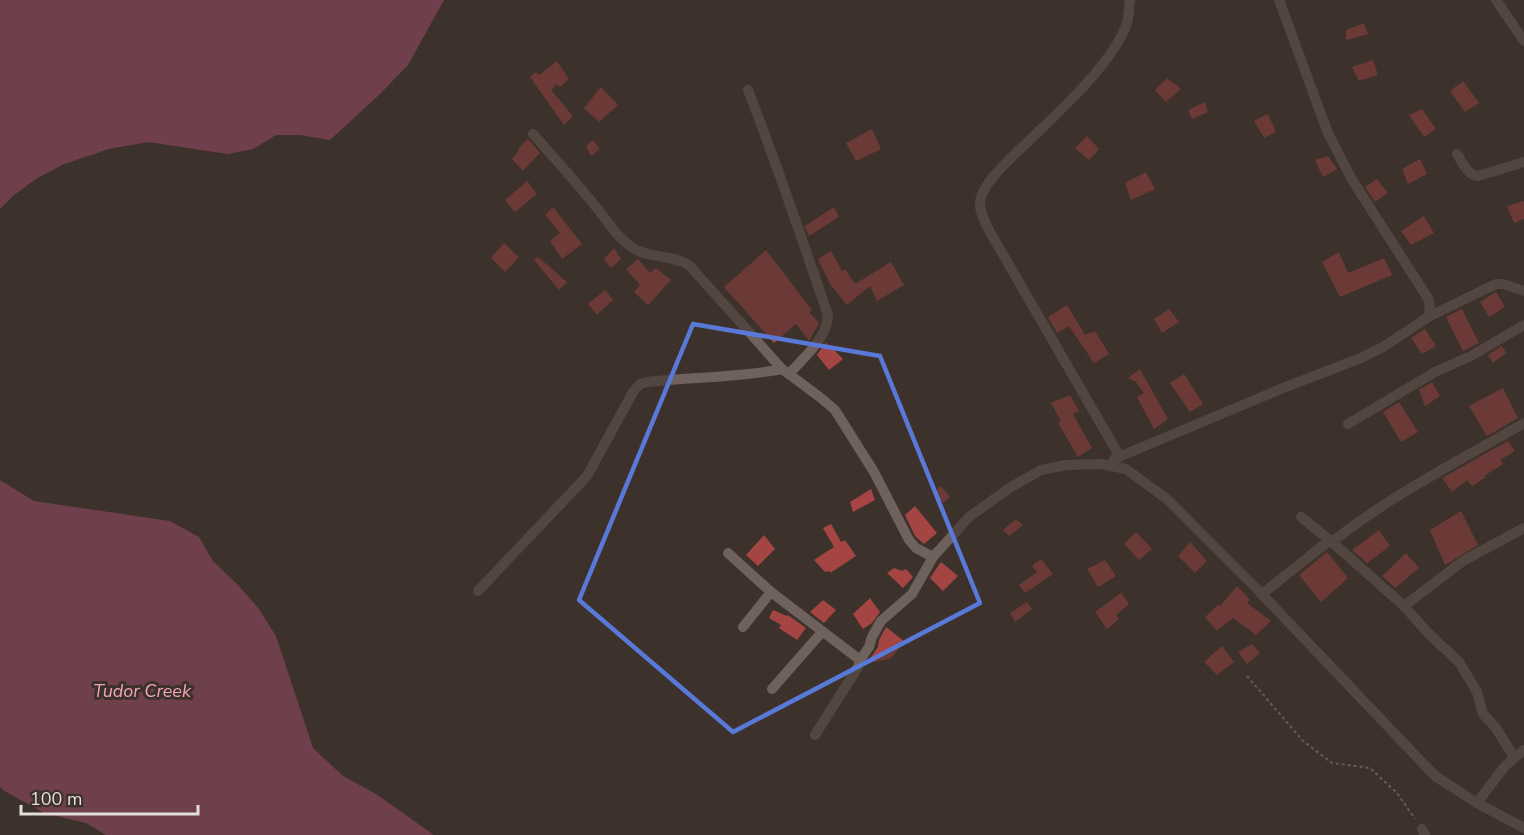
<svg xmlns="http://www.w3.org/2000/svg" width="1524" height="835" font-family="'Nunito Sans',sans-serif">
	<rect width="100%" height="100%" fill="#3d312b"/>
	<g fill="#ad5072">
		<path d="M0,0H444L408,65L380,94L330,140L300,135H276L253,149L228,154L148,142L109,149L64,164L36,179L14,195L0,209Z"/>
		<path d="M0,480L34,501L170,521L199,537L213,561L238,585L259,609L276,636L313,748L343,776L376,794L434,835H106L86,823L44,813L3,790L0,786Z"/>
	</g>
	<g fill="#a44543">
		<path d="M1364,23L1368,34L1346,40V30Z"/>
		<path d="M1373,60L1378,75L1359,81L1352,67Z"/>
		<path d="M557,61L569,79L560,87L557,84L551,90L573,116L564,125L530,77L536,72L539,75Z"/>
		<path d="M1167,78L1181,89L1166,102L1155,90Z"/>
		<path d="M1463,81L1479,103L1465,112L1450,91Z"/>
		<path d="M601,87L618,105L599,122L584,108Z"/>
		<path d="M1205,102L1208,112L1192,119L1188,110Z"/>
		<path d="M1422,109L1436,129L1424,137L1409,115Z"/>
		<path d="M1268,114L1276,132L1264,138L1254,121Z"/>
		<path d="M872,129L881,149L856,161L846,143Z"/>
		<path d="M1087,136L1099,149L1089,160L1075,148Z"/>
		<path d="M528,139L540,153L523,171L512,159L519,150L518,149Z"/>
		<path d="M593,140L600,149L591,156L586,146Z"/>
		<path d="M1328,156L1337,169L1323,177L1315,160Z"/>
		<path d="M1420,159L1427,174L1408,184L1402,169Z"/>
		<path d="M1146,172L1155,189L1131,200L1125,183Z"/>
		<path d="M1377,179L1388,193L1375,202L1365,187Z"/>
		<path d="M527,181L537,194L515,212L505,200Z"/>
		<path d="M1524,201V219L1514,223L1507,206Z"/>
		<path d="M553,207L582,244L562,259L550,241L560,233L545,215Z"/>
		<path d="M834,207L839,217L809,236L805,226Z"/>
		<path d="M1424,216L1434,233L1411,245L1401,231Z"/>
		<path d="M504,243L519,257L505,272L491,258Z"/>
		<path d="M614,248L621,259L611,268L604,259Z"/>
		<path d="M766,250L812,310L809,312L819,323L809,341L796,324L774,343L724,287Z"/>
		<path d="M831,251L842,271L845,269L855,284L891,262L904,285L877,301L870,286L847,305L830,284L818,259Z"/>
		<path d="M1339,252L1348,273L1384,258L1392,275L1340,297L1322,262Z"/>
		<path d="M538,257L567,282L559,290L534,260Z"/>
		<path d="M638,259L650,273L656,268L671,280L648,305L634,292L640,285L626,269Z"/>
		<path d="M605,290L613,300L597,315L588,304Z"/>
		<path d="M1496,292L1505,307L1489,317L1480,302Z"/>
		<path d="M1067,305L1085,335L1095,331L1109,354L1094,363L1069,326L1057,333L1048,317Z"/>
		<path d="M1169,309L1179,322L1162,333L1154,319Z"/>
		<path d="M1462,309L1479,343L1463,351L1446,317Z"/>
		<path d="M1425,329L1436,346L1422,354L1411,338Z"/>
		<path d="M826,342L843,359L829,370L817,355Z"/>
		<path d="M1502,346L1506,353L1493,363L1488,355Z"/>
		<path d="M1140,369L1168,419L1154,429L1137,397L1144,393L1136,382L1128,378Z"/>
		<path d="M1184,374L1203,404L1190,412L1170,383Z"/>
		<path d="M1432,382L1440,396L1425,406L1419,390Z"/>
		<path d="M1503,388L1518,418L1487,436L1469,406Z"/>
		<path d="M1070,395L1079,411L1073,414L1092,448L1078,457L1058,423L1061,421L1051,403Z"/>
		<path d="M1399,402L1418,432L1401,442L1383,412Z"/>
		<path d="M1508,441L1515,451L1500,460L1503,464L1484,476L1485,478L1472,486L1467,480L1452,492L1442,478Z"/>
		<path d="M941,486L950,497L943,503L933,493Z"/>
		<path d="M871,489L875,500L853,512L850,502Z"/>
		<path d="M915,506L937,533L924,544L915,536L905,515Z"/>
		<path d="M1461,511L1478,545L1445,565L1430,530Z"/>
		<path d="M1016,519L1023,525L1009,536L1003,530Z"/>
		<path d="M831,524L841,542L845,540L856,556L830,573V571L825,572L814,560L834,547L823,528Z"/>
		<path d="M1379,530L1390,546L1367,563L1352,550Z"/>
		<path d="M1136,532L1152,549L1139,560L1124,544Z"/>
		<path d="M764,535L775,549L758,566L746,555Z"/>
		<path d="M1190,542L1207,561L1195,573L1178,556Z"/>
		<path d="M1327,552L1348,578L1321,602L1299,575Z"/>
		<path d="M1406,553L1419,568L1395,588L1382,576Z"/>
		<path d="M1041,559L1053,574L1025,593L1019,585L1037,572L1032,566Z"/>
		<path d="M1105,560L1116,576L1098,587L1087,569Z"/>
		<path d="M941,562L958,576L943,591L930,578Z"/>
		<path d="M894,568L902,571L906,569L913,577L903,588L887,573Z"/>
		<path d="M1237,586L1250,600L1247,603L1271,621L1256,635L1233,618L1217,631L1205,617L1219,604L1220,606Z"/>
		<path d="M1121,593L1129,604L1116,615L1119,619L1107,629L1095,612Z"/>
		<path d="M870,598L880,612L872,623L863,629L853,614Z"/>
		<path d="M823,600L836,610L824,623L810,612Z"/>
		<path d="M1027,602L1032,609L1015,622L1010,613Z"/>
		<path d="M773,610L787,616L788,615L806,628L797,640L779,628L781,625L769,618Z"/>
		<path d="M886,627L905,642L890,659L867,663L878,647L879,640Z"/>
		<path d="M1252,644L1260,653L1247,664L1238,652Z"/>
		<path d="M1222,646L1234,662L1217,675L1204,662Z"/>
	</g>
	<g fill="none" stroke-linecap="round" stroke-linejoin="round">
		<path stroke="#998f8a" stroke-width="2" stroke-dasharray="3 3" stroke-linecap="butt" d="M1247,676L1303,741L1332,763L1370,768L1397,793L1415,819"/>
		<g stroke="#6f615b" stroke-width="10">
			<path d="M1279,0L1328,133L1351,178L1429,300L1430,316"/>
			<path d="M1496,0L1524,41"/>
			<path d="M748,90C777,164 802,240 828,315C827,339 804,357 789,374"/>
			<path d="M533,134C554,158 576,182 596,207C608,221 617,238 633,248C650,259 671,254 689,265L782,369L821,398L835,410L874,472L909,540L916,548L933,557L969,517L1011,487L1041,470L1066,465L1102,464L1126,469L1167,499L1255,587L1435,776L1477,803L1524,828"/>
			<path d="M1457,154C1463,163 1467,175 1478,176L1524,162"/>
			<path d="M1348,424L1435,372L1471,356L1524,325"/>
			<path d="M1120,457L990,232C985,223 977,208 981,197C987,180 1005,164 1018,151C1049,121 1114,64 1127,23C1129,16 1129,7 1130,0"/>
			<path d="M1114,459L1283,388L1361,358L1383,347L1430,316L1496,284H1503L1524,291"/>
			<path d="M1301,517L1332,542L1404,606L1428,633L1459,662L1477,692L1483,714L1496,728L1514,757"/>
			<path d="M1332,542C1391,495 1459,461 1524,423"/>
			<path d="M728,553L771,592L860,660L869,647L872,637L881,621L912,594L933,557"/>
			<path d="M478,591L587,476L633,392L640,384L647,382C692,377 738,378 782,369"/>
			<path d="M1262,594L1330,540"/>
			<path d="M1404,606L1463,561L1524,528"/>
			<path d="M743,627L771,592"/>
			<path d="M772,689L822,632"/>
			<path d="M815,735L858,667L860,660"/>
			<path d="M1477,803L1505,766L1524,750"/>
			<path d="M1422,829L1425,835"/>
		</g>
	</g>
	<path d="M0 0H1524V835H0ZM693,324L880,356L980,603L733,732L579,600Z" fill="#3d312b" fill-opacity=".55" fill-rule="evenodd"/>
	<path fill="none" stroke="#5979d8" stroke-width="4.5" stroke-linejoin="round" d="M693,324L880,356L980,603L733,732L579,600Z"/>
	<g text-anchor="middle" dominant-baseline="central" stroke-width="6" stroke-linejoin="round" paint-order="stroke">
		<g font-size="18" font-style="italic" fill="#f1a5bd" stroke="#3d312b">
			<text x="142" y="691">Tudor Creek</text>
		</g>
	</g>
	<path d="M21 805v9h177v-9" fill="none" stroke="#e5ddd9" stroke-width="3"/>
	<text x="30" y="805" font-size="18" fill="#e5ddd9" stroke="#3d312b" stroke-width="4.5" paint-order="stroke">100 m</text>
</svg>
